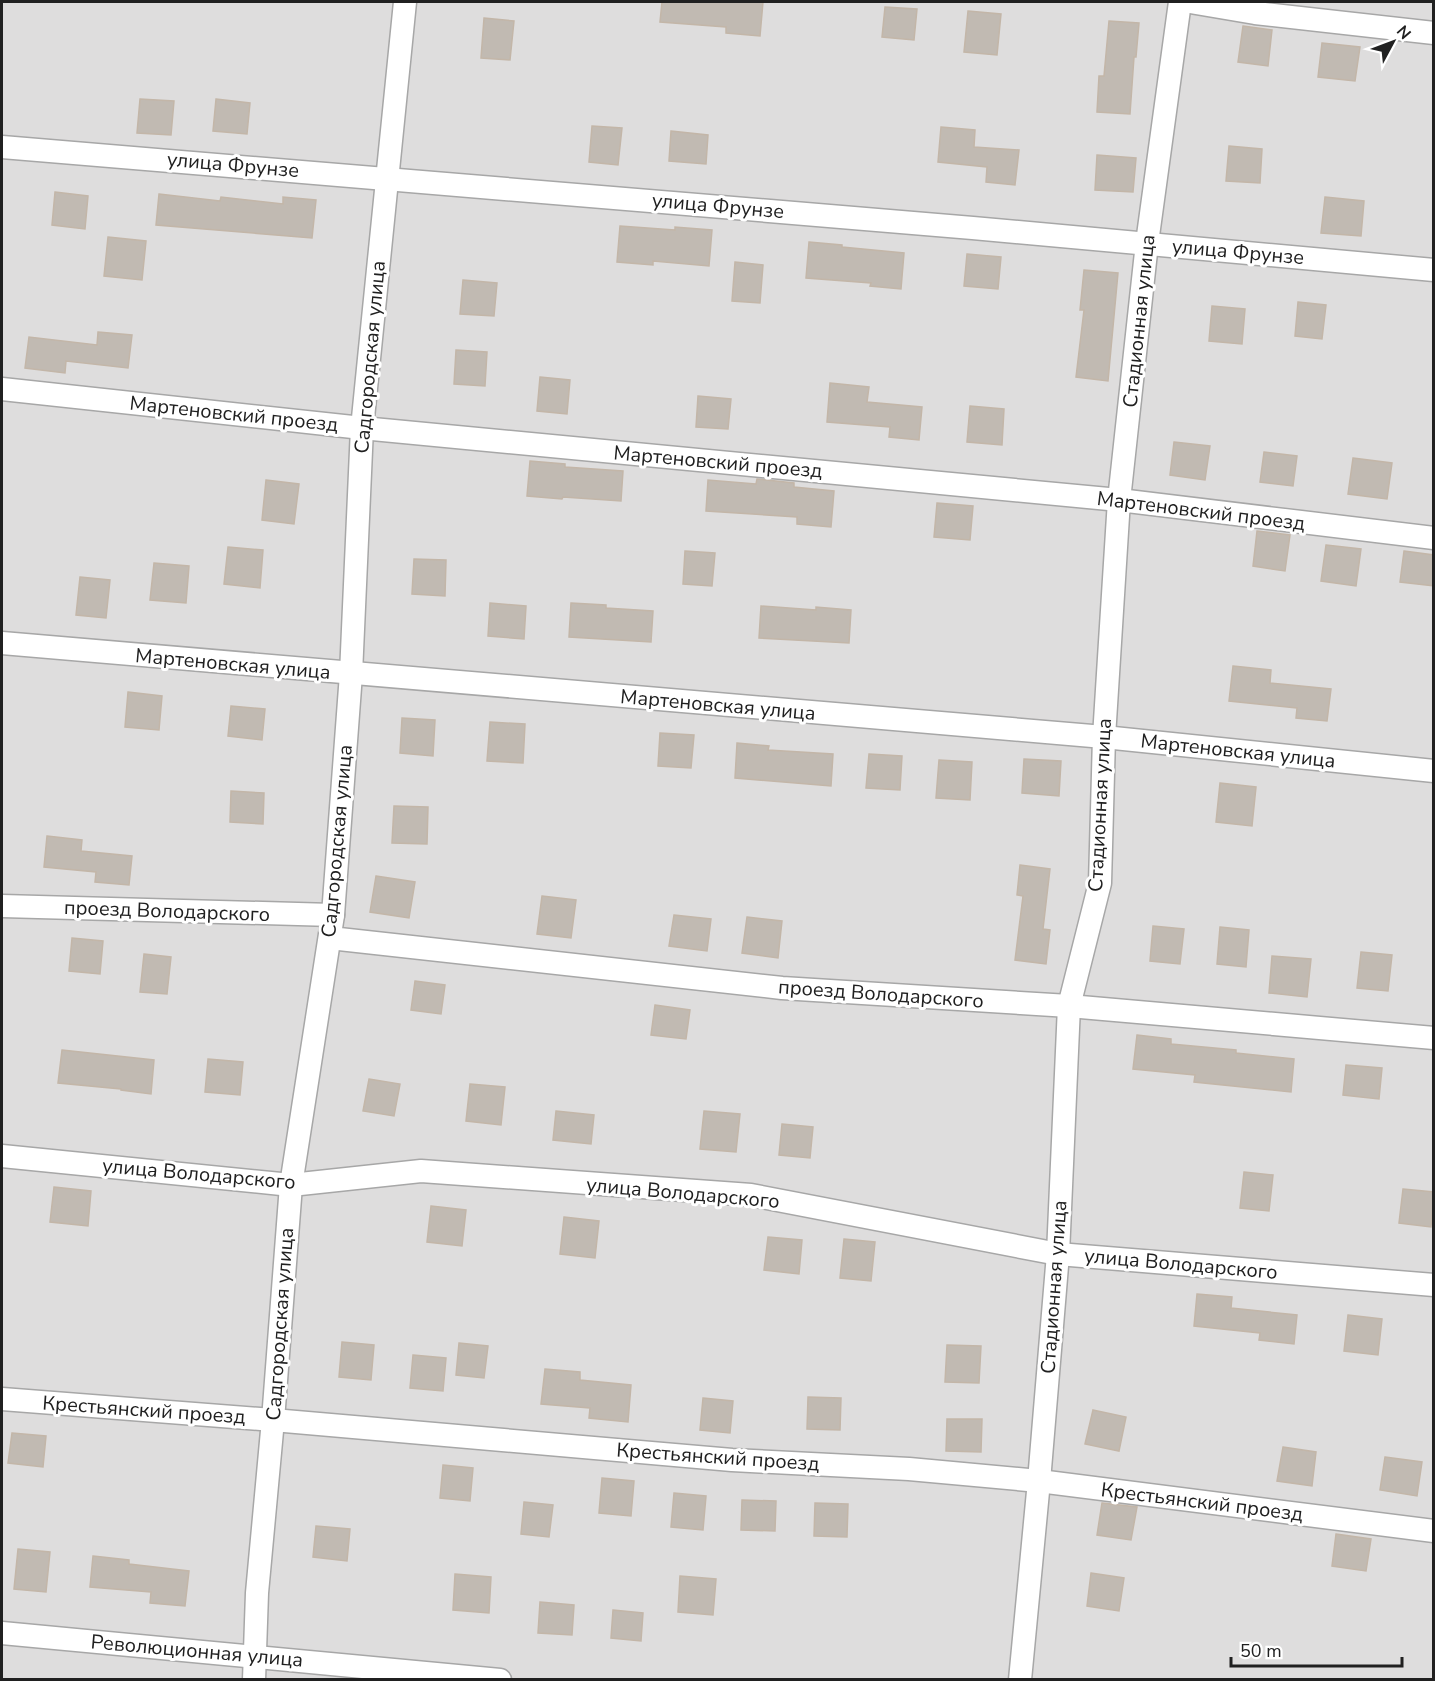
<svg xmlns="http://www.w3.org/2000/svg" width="1435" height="1681" font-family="'Nunito Sans',sans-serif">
	<rect width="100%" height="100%" fill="#f0eee6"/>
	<rect fill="#dedddd" x="2" y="2" width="1431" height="1677"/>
	<g fill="#c1bab2" stroke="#c3b6a8" stroke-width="1.5">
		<path d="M662,2H763L760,36L726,33V27L660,22Z"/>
		<path d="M885,7L917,9L914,40L882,37Z"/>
		<path d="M968,11L1001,14L997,55L964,52Z"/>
		<path d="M484,18L514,21L510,60L481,58Z"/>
		<path d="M1109,21L1139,23L1136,57H1134L1130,114L1097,112L1099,76H1104Z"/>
		<path d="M1243,26L1272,30L1268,66L1238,62Z"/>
		<path d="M1322,43L1360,47L1355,81L1318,77Z"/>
		<path d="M140,99L174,101L171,135L137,133Z"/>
		<path d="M216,99L250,103L247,134L213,131Z"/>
		<path d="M592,126L622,128L618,165L589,162Z"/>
		<path d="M941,127L975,130L974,147L1019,150L1015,185L986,182L987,167L938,162Z"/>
		<path d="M671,131L708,135L706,164L669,161Z"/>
		<path d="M1229,146L1262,149L1260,183L1226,181Z"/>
		<path d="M1097,155L1136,158L1133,192L1095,190Z"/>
		<path d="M55,192L88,196L85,229L52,225Z"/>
		<path d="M159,194L220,201L221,197L283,204V197L316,200L312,238L156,225Z"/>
		<path d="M1325,197L1364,201L1361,236L1321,233Z"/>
		<path d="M620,226L675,230V227L712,230L709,266L653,261V265L617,262Z"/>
		<path d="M108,237L146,241L142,280L104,276Z"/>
		<path d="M809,242L842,245V247L904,253L901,289L870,286L871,283L806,278Z"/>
		<path d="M967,254L1001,257L998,289L964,286Z"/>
		<path d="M735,262L763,265L760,303L732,301Z"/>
		<path d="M1084,270L1118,273L1108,381L1076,377L1084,310H1080Z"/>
		<path d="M463,280L497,283L494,316L460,314Z"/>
		<path d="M1298,302L1326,305L1322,339L1295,336Z"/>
		<path d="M1212,306L1245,309L1242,344L1209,341Z"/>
		<path d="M98,332L132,335L128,368L66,361L65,373L25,368L29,337L97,345Z"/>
		<path d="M456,350L487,352L485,386L454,384Z"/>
		<path d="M540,377L570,380L567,414L537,411Z"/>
		<path d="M830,383L869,387L867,402L922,407L919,440L889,437L890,427L827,422Z"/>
		<path d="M698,396L731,399L728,429L696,427Z"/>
		<path d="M970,406L1004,409L1002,445L967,442Z"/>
		<path d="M1174,442L1210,446L1205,480L1170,475Z"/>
		<path d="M1264,452L1297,456L1293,486L1260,482Z"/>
		<path d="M1353,458L1392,463L1387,499L1348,494Z"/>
		<path d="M530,461L565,464V467L623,471L621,501L563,497L562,499L527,496Z"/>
		<path d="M757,479L794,483V487L834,491L831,527L797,524V517L706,511L708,480L756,484Z"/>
		<path d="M266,480L299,484L294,524L262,520Z"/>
		<path d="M937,503L973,506L970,540L934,537Z"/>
		<path d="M1257,531L1290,535L1285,571L1253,566Z"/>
		<path d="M1326,545L1361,549L1356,586L1321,581Z"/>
		<path d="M228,547L263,550L260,588L224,584Z"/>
		<path d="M685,551L715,553L712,586L683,584Z"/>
		<path d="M1404,551L1434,555V586L1400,582Z"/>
		<path d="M414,559L446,560L445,596L412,594Z"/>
		<path d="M154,563L189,566L186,603L150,600Z"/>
		<path d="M80,577L110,580L106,618L76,615Z"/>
		<path d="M490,603L526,606L524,639L488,636Z"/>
		<path d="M571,603L606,605V608L653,611L651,642L569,637Z"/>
		<path d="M761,606L816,610V607L851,610L849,643L759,638Z"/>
		<path d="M1233,666L1271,670L1270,683L1331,689L1327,721L1296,718L1297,708L1229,701Z"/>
		<path d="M128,692L162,696L159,730L125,727Z"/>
		<path d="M231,706L265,709L262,740L228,736Z"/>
		<path d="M402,718L435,720L433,756L400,753Z"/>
		<path d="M490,722L525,724L523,763L487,761Z"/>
		<path d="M660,733L694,735L691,768L658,766Z"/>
		<path d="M737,743L769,746L768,750L833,754L831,786L735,778Z"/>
		<path d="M869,754L902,756L900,790L866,788Z"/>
		<path d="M1024,759L1061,761L1059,796L1022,793Z"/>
		<path d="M939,760L972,762L970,800L936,798Z"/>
		<path d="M1220,783L1256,787L1252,826L1216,822Z"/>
		<path d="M231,791L264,793L263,824L230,822Z"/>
		<path d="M394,806L428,807L427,844L392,843Z"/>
		<path d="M47,836L82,840L81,851L132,856L129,885L95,882L96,872L44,867Z"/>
		<path d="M1020,865L1050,869L1043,929L1050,930L1046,964L1015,960L1023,896L1017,895Z"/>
		<path d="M376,876L415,882L409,918L370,912Z"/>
		<path d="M542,896L576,900L571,938L537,934Z"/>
		<path d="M674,915L711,919L707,951L669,946Z"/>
		<path d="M747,917L782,921L778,958L742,953Z"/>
		<path d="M1153,926L1184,929L1180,964L1150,961Z"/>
		<path d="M1220,927L1249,930L1246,967L1217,964Z"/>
		<path d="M72,938L103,941L100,974L69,971Z"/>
		<path d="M1361,952L1392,955L1388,991L1357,988Z"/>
		<path d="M144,954L171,957L167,994L140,992Z"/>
		<path d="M1272,956L1311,959L1307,997L1269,993Z"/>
		<path d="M415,981L445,985L441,1014L411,1010Z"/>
		<path d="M655,1005L690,1010L686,1039L651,1035Z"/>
		<path d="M1137,1035L1171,1039V1044L1236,1050V1053L1294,1059L1291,1092L1194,1082L1195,1075L1133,1069Z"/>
		<path d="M62,1050L154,1060L151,1094L121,1090V1089L58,1083Z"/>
		<path d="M208,1059L243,1062L240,1095L205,1092Z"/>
		<path d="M1346,1065L1382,1068L1379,1099L1343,1095Z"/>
		<path d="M369,1079L400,1084L394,1116L363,1111Z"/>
		<path d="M470,1084L505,1087L501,1125L466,1121Z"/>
		<path d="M556,1111L594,1115L591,1144L553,1140Z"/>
		<path d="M704,1111L740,1114L736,1152L700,1149Z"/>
		<path d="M782,1124L813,1127L810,1158L779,1155Z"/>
		<path d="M1244,1172L1273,1175L1269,1211L1240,1208Z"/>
		<path d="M54,1187L91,1191L88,1226L50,1222Z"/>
		<path d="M1403,1189L1434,1192L1431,1227L1399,1223Z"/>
		<path d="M431,1206L466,1210L462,1246L427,1242Z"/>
		<path d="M564,1217L599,1221L595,1258L560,1254Z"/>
		<path d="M768,1237L802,1240L799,1274L764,1270Z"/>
		<path d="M844,1239L875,1242L871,1281L840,1278Z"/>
		<path d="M1197,1294L1232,1297L1231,1308L1297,1315L1294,1344L1259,1340L1260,1333L1194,1326Z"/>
		<path d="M1348,1315L1382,1319L1378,1355L1344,1351Z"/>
		<path d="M342,1342L374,1345L371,1380L339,1377Z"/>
		<path d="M459,1343L488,1346L484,1378L456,1375Z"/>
		<path d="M947,1345L981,1346L979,1383L945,1382Z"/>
		<path d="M413,1355L446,1358L443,1391L410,1388Z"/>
		<path d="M545,1369L580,1372V1380L631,1385L628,1422L589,1418L590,1408L541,1404Z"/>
		<path d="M808,1397L841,1398L840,1430L807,1429Z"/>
		<path d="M703,1398L733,1401L730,1433L700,1430Z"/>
		<path d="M1093,1410L1126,1417L1119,1451L1085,1444Z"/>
		<path d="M947,1419H982L981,1452L946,1451Z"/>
		<path d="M12,1433L46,1436L43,1467L8,1463Z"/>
		<path d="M1283,1447L1316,1452L1312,1486L1277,1481Z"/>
		<path d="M1385,1457L1422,1462L1417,1496L1380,1490Z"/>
		<path d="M443,1465L473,1468L470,1501L440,1498Z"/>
		<path d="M602,1478L634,1481L631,1516L599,1513Z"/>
		<path d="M674,1493L706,1496L703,1530L671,1527Z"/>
		<path d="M742,1500L776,1501L775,1531L741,1530Z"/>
		<path d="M524,1502L553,1505L549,1537L521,1534Z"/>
		<path d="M815,1503L848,1504L847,1537L814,1536Z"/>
		<path d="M1102,1503L1137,1507L1131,1540L1097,1535Z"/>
		<path d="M316,1526L350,1529L347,1561L313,1557Z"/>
		<path d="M1336,1534L1371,1539L1366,1571L1332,1566Z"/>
		<path d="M18,1549L50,1552L46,1592L14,1589Z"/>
		<path d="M93,1556L129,1560V1564L189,1571L185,1606L150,1603L151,1592L90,1587Z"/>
		<path d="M1091,1573L1124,1578L1119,1611L1087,1606Z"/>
		<path d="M455,1574L491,1577L489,1613L453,1610Z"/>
		<path d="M680,1576L716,1579L713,1615L678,1612Z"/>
		<path d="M540,1602L574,1605L572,1635L538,1633Z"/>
		<path d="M613,1610L643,1613L641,1641L611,1638Z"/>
	</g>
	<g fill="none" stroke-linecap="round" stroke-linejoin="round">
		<g stroke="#a7a7a7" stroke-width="25">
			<g id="minor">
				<path d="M1190,2L1255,13L1434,33"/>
				<path d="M2,147C479,185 957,225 1434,270"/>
				<path d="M2,389L362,428L1119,500L1434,538"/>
				<path d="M2,643L1104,737L1434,771"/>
				<path d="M2,906L333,915"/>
				<path d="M330,938L782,988L1069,1006L1434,1038"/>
				<path d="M2,1156L291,1185L421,1171L751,1195L1058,1254L1434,1285"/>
				<path d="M2,1399L273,1420L732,1460L909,1469L1039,1481L1434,1531"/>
				<path d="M2,1633L500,1680"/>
				<path d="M254,1680L257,1593L273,1420L291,1185L333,915L351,674L362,428L405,2"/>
				<path d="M1020,1680L1039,1481L1058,1254L1069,1006L1100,883L1104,737L1119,500L1147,243L1180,2"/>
			</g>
		</g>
		<use href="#minor" stroke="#fff" stroke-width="22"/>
	</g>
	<g text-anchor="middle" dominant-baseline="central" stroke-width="6" stroke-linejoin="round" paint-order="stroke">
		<g font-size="20" fill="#202020" stroke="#fff">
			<text transform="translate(233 165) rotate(5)">улица Фрунзе</text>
			<text transform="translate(718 206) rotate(5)">улица Фрунзе</text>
			<text transform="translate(1238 252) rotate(5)">улица Фрунзе</text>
			<text transform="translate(1139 321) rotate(-84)">Стадионная улица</text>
			<text transform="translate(370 357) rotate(-85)">Садгородская улица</text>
			<text transform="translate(234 414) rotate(6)">Мартеновский проезд</text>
			<text transform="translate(718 462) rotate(5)">Мартеновский проезд</text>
			<text transform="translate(1201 511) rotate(7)">Мартеновский проезд</text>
			<text transform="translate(233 664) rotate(5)">Мартеновская улица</text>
			<text transform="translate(718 705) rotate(5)">Мартеновская улица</text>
			<text transform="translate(1238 751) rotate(6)">Мартеновская улица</text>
			<text transform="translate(1100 805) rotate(-87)">Стадионная улица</text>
			<text transform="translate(337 841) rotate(-85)">Садгородская улица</text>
			<text transform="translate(167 911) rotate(2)">проезд Володарского</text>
			<text transform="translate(881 994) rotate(4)">проезд Володарского</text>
			<text transform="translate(199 1174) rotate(5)">улица Володарского</text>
			<text transform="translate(683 1193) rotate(5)">улица Володарского</text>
			<text transform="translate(1181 1264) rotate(5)">улица Володарского</text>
			<text transform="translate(1054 1287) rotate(-86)">Стадионная улица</text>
			<text transform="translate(280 1324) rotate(-86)">Садгородская улица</text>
			<text transform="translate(144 1410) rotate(4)">Крестьянский проезд</text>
			<text transform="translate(718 1457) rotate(4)">Крестьянский проезд</text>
			<text transform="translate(1202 1502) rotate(7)">Крестьянский проезд</text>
			<text transform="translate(197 1651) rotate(5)">Революционная улица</text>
		</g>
	</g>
	<rect width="1435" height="1681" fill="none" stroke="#202020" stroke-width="6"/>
	<g transform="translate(1393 42) rotate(49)" stroke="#ffffff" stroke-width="4.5" paint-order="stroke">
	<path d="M0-4.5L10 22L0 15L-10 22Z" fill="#202020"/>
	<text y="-9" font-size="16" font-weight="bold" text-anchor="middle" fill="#202020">N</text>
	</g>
	<path d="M1231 1657v9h171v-9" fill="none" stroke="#202020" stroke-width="3"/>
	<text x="1240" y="1657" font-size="18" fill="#202020" stroke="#ffffff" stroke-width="4.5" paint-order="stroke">50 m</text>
</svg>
